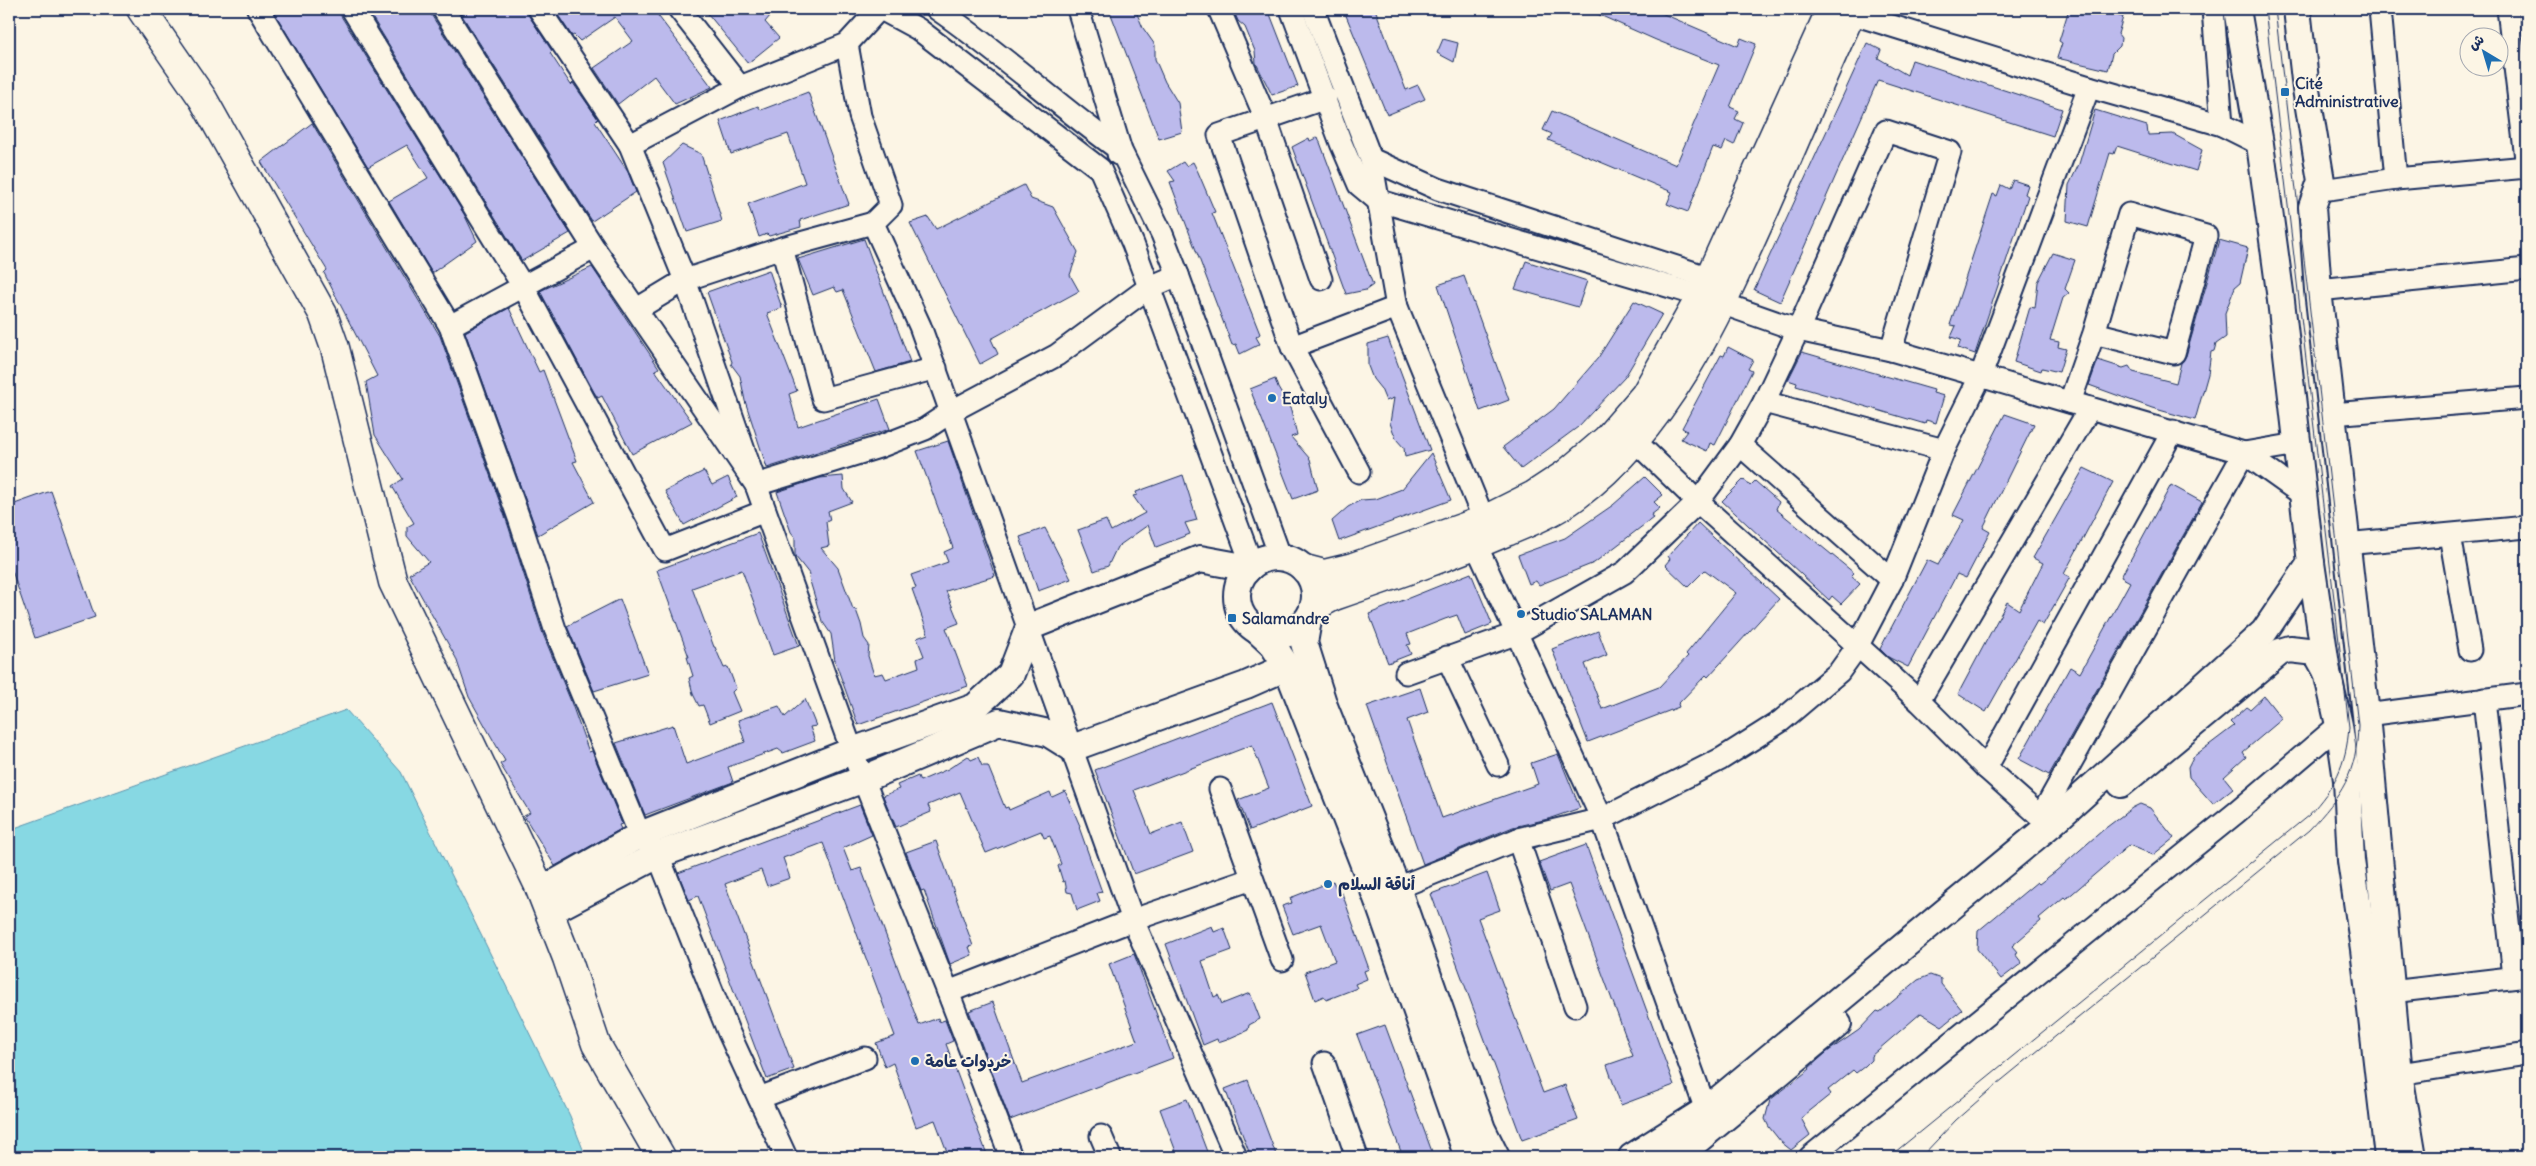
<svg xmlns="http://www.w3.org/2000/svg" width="2536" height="1166" font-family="Delius,'Playpen Sans Arabic',sans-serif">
	<rect width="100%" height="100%" fill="#fcf5e5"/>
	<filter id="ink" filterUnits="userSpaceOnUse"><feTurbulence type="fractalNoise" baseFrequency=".02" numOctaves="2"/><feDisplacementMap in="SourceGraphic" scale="10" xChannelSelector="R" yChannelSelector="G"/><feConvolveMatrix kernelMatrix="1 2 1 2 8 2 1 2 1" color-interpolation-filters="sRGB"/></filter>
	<g filter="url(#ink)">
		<path fill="#87d8e3" stroke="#5c94ae" d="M346,710L401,772L570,1116L586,1157H9V830Z"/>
		<g fill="#bcbaec" stroke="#1b2f5e">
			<path d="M272,9H340L341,16L464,214L477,241L432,273L389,201L428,178L407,145L368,167Z"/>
			<path d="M367,9H431L432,16L570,233L522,261Z"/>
			<path d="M458,9H527L529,16L552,51L550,53L571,85L573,83L598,119L595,122L628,172L636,192L592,221Z"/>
			<path d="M554,9H653L712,87L675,104L654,76L618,104L594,68L633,41L615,17L580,41L574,35L572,36Z"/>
			<path d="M704,9H776L765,22L779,38L748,63Z"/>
			<path d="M1109,9H1135L1143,28L1155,45V59L1165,82L1178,103L1182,132L1159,139Z"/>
			<path d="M1233,9H1268L1298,86L1272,95L1256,63L1255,51L1245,27L1238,21Z"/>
			<path d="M1357,9H1375L1406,90L1418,85L1425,99L1387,115L1345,13Z"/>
			<path d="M1586,9H1652L1738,46L1741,38L1756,44L1730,107L1739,111L1735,119L1743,123L1734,145L1726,141L1722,150L1713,147L1688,212L1667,204L1672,192L1548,140L1552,134L1543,130L1552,111L1676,165L1719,65L1656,40Z"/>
			<path d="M2069,9H2102L2101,11L2123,17L2118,34L2121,38L2120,46L2112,54L2108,70L2057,58L2062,43L2059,41Z"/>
			<path d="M1443,39L1458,43L1454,62L1437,53Z"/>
			<path d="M1867,43L1881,50L1878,58L1907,75L1912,60L2062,109L2053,136L1878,80L1780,302L1754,290Z"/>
			<path d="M808,92L849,204L800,220L801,227L769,236L767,234L759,237L748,204L805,183L788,134L731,154L720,121L758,106L761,110Z"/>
			<path d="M2095,110L2147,126L2148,135L2173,134L2202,150L2196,171L2117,146L2114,154L2110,153L2088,227L2067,221L2069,185L2079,164Z"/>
			<path d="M312,123L440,336L508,525L543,634L570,699L589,752L592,751L622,824L619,825L621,829L555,866L524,816L530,813L500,764L505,761L469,697L456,658L409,574L429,562L407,536V527L414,523L392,486L403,479L375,435L366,382L377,376L324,273L327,270L261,162Z"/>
			<path d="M1318,137L1373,285L1366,290L1346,294L1292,147L1309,138L1310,141Z"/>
			<path d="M682,145L701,154L722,221L687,232L663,163Z"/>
			<path d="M1183,162L1186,166L1193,162L1198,172L1215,212L1212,213L1260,334L1256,337L1260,344L1240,354L1236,344L1232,345L1170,182L1175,181L1168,171Z"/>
			<path d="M2013,180L2028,185L2025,194L2028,196L1975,354L1958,348L1961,340L1951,337L1956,326L1950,325L1993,194L1997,196L2001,185L2009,189Z"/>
			<path d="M1024,185L1031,199L1053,207L1078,252L1070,275L1079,291L991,339L998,354L980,364L910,223L928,217L936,229Z"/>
			<path d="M864,239L910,362L876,372L843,290L837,292L834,287L813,295L798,259Z"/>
			<path d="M2219,240L2248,248L2240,283L2235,287L2225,313L2226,337L2216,344L2214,351L2211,352L2208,374L2195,420L2152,408L2089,385L2098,360L2123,368L2129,366L2133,372L2176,383L2181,363L2186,356Z"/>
			<path d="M2053,253L2075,260L2065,289L2069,293L2063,298L2050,340L2059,342L2058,347L2066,349L2059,372L2042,368L2041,371L2014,362L2030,307L2035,308L2038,282Z"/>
			<path d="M1526,261L1587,281L1578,307L1515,289Z"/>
			<path d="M592,267L659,368L655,370L692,422L632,454L602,396L598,398L594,392L540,291Z"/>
			<path d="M769,270L782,308L767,313L797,391L789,394L798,427L879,399L890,429L767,468L745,401L740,376L731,364L732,362L707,292Z"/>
			<path d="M1464,276L1509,400L1480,411L1438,285Z"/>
			<path d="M1634,301L1662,314L1625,377L1578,427L1521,469L1503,447L1554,409L1598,358Z"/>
			<path d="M509,308L539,372L543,370L577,461L573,462L594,502L538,535L465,332Z"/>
			<path d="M1388,338L1430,450L1405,457L1404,448L1396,439L1390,423L1394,398L1386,401L1381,389L1373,379L1368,366V344Z"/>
			<path d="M1728,347L1753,360L1748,369L1752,371L1715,445L1710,443L1707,451L1681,439L1687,431L1682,428L1721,355L1724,356Z"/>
			<path d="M1802,352L1934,390L1933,393L1944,396L1936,423L1926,420L1925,424L1796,386L1797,383L1788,380Z"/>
			<path d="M1275,379L1278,388L1291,410L1297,435L1291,437L1310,459L1318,490L1293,499L1250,389Z"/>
			<path d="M2005,414L2034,424L1983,528L1990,532L1966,578L1957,574L1908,667L1888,657L1880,649L1927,560L1938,565L1964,520L1953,515Z"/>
			<path d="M948,441L995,576L946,591L959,623L946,628L968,686L858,725L835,661L831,634L822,621L809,578L810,575L795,556V537L791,532L777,492L820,478L843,476L844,489L852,502L828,511L830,520L826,522L829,546L821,548L838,568L853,609L856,610L861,624L864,638L869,645L868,656L874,675L883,673L886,679L919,667L917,659L924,656L917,638L928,634L912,589L916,588L911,575L948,562L944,552L953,548L917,451Z"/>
			<path d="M1431,453L1451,500L1339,541L1332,521L1348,507L1361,500L1376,499L1402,489Z"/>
			<path d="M2084,468L2113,482L2064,574L2070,577L2043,625L2037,621L1986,712L1958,694L2007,602L2019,610L2043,563L2033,558Z"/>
			<path d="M704,471L712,485L728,477L737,497L684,525L665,491Z"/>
			<path d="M1183,475L1197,520L1185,523L1190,534L1156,547L1148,525L1117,547L1108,566L1094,571L1078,530L1106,520L1111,531L1145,513L1133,496L1137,495L1136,492Z"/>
			<path d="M1645,477L1663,495L1654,502L1660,508L1651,515L1653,518L1594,563L1539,585L1536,581L1529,584L1518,555L1565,538L1613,505Z"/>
			<path d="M1744,479L1750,486L1755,481L1779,502L1776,509L1854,573L1851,576L1860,584L1841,604L1832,596L1829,600L1722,501Z"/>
			<path d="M2171,485L2202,502L2049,775L2019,759L2070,667L2080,673L2130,582L2121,577Z"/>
			<path d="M51,491L95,617L35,638L9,562V506Z"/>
			<path d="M1698,523L1779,599L1708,677L1706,675L1678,704L1679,707L1588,742L1552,649L1598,631L1607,655L1585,664L1602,709L1659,687L1688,656L1686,654L1736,593L1705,570L1688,587L1665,565L1670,559L1668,556Z"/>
			<path d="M1045,528L1071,579L1038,591L1020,537Z"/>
			<path d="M758,533L799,646L773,655L742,570L692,588L714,647H715L724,668L728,667L736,688L732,692L740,711L710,723L703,705L699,706L693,694L689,678L693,676L687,657H689L657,570Z"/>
			<path d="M1471,573L1492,624L1465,635L1457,615L1445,619L1407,634L1411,644L1407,645L1411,654L1388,663L1369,614Z"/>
			<path d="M620,599L648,674L594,691L567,626Z"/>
			<path d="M1420,688L1428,712L1407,720L1442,818L1538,784L1531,763L1558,754L1580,808L1548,819L1513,827L1423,864L1367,706Z"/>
			<path d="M2264,696L2282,719L2243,752L2246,757L2224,777L2233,788L2213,804L2189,777L2188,767L2193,757L2234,726L2230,722L2247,707L2250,709Z"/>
			<path d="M805,699L816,726L810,727L815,741L783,753L778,749L728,767L733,782L645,815L616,743L673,725L686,764L745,742L738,720L779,706L785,717Z"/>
			<path d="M1272,702L1312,806L1250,830L1238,800L1269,788L1252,745L1134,790L1151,834L1182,822L1193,852L1134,874L1095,770Z"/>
			<path d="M968,756L971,760L978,757L982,766H988L1005,808L1008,807L1009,810L1050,792L1052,797L1065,791L1080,826L1079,827L1102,892L1097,893L1100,901L1077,910L1072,893L1067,892L1065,881L1063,882L1058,866L1061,864L1050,836L1044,838L1041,831L986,853L960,792L928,805L931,812L896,827L883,796L899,789L897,785L918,776L920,781L948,769Z"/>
			<path d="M2140,804L2150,808L2174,838L2153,855L2129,845L2066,899L2064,897L2039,918L2041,921L2012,946L2018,953L2015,954L2022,963L2001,979L1977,949L1978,931L2037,882L2039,884L2056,871L2103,830L2132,808Z"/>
			<path d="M860,805L872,835L843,848L852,871L861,868L919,1025L938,1018L939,1022L945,1020L953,1041L946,1044L988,1157H949L935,1120L916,1127L893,1063L885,1067L876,1043L895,1036L823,843L783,858L790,878L767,886L761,870L725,884L794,1069L767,1079L698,896L689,900L678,873Z"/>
			<path d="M936,841L973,946L969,947L972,955L950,964L924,890L921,891L906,852Z"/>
			<path d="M1586,845L1674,1085L1621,1105L1607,1065L1633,1056L1569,884L1550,891L1539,862Z"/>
			<path d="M1487,873L1500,910L1478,918L1543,1093L1565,1085L1578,1120L1522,1140L1431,894Z"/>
			<path d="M1333,881L1338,894L1342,893L1369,969L1364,971L1367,979L1355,984L1357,988L1326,1000L1324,996L1315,1000L1305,972L1335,961L1321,924L1293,934L1282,906L1292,903L1290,898Z"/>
			<path d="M1212,926L1214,932L1224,928L1232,950L1202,961L1214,997L1218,995L1222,1004L1250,993L1260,1019L1249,1025L1248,1030L1230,1038L1218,1042L1217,1039L1203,1045L1166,944Z"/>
			<path d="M1134,954L1173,1058L1010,1120L969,1011L993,1002L1022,1083L1137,1041L1109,964Z"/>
			<path d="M1930,975L1941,979V984L1962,1010L1942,1026L1921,1013L1871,1056V1060L1865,1066L1856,1073L1853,1070L1828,1090L1831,1094L1801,1118L1810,1135L1791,1150L1781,1142L1769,1127L1765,1119L1770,1100L1810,1069L1809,1068L1827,1052L1859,1030L1877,1011L1880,1012L1918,980Z"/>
			<path d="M1385,1025L1434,1157H1403L1357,1035Z"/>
			<path d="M1248,1080L1277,1157H1251L1225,1089Z"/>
			<path d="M1187,1099L1209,1157H1178L1160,1109Z"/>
		</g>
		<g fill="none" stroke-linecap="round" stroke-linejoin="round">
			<g stroke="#1b2f5e" stroke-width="25">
				<g id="minor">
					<path d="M258,9L450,326L520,521L555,629L640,835L658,855L728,1031L786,1157"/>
					<path d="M352,9L524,288L665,550L765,511"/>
					<path d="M443,9L594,248L756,485L879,447L925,429L952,411L1057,355L1148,288L1178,275"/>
					<path d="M539,9L630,145L740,87L847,44L879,9"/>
					<path d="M679,9L740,87"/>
					<path d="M881,9L918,29L1100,169L1133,244L1252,565"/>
					<path d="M937,9C1001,53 1058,106 1121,151L1118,154"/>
					<path d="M1078,9L1121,151L1162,234L1178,275L1280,556"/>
					<path d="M1219,9L1266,119L1321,279"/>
					<path d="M1291,9L1341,143L1359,185L1377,200L1701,296L1798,330L1891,350L2244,453L2303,495"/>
					<path d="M1313,9L1371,159L1397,307L1484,520"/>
					<path d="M1837,9L2089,87L2222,125L2260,144"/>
					<path d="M2213,9L2222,125"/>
					<path d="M2380,9L2396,179"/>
					<path d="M2508,9L2527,167"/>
					<path d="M847,44L860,116L891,205L873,223L920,326L1133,920L1236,1157"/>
					<path d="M1326,98L1219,135L1292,347L1359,472"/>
					<path d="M630,145L685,280L756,485L852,751L948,992L1011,1157"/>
					<path d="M1371,159L1438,189L1710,278"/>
					<path d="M2321,181L2329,189L2396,179L2527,167"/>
					<path d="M782,248L823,399L936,368"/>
					<path d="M2318,290L2527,269"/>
					<path d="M637,309L685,280L782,248L873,223"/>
					<path d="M450,326L594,248"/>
					<path d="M1292,347L1397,307"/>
					<path d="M1764,402L1944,450"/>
					<path d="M2070,402L2094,333L2129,214L2206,236L2174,353L2094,333"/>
					<path d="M2332,414L2527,398"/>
					<path d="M1636,442L1698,502L1919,701L1986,768L2050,825"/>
					<path d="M1740,445L1892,580"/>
					<path d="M2244,453L2298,444"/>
					<path d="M2450,535L2470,650"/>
					<path d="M2345,544L2527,527"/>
					<path d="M1476,545L1602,819L1706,1110"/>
					<path d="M1447,657L1498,765"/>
					<path d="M1406,673L1515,634L1625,572L1698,502L1740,445L1764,402L1798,330L1886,131L1950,152L1891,350"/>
					<path d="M2484,699L2514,977"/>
					<path d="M1919,701L2090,408"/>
					<path d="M2366,715L2527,694"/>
					<path d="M1986,768L2173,431"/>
					<path d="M1220,789L1282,960"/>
					<path d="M2041,816L2244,453"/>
					<path d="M1518,839L1575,1006"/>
					<path d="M1397,888L1518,839L1602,819L1721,759L1781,721L1839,672L1857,647L1892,580L1944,450L1981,375L2089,87"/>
					<path d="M948,992L1133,920L1252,879"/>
					<path d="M2391,992L2527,976"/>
					<path d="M1324,1063L1357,1157"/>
					<path d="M2399,1074L2527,1054"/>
					<path d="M759,1098L865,1058"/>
					<path d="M1101,1136L1110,1157"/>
					<path d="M1810,1157L2237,812L2339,725"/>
				</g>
			</g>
			<g stroke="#1b2f5e" stroke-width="30">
				<g id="tertiary">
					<path d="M2237,9L2260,144L2280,292L2311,563L2327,672L2339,725L2347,780L2351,861L2364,949L2388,1157"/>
					<path d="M2297,9L2306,89L2321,181L2312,207L2318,290L2366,715L2399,1074L2413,1157"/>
					<circle cx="1276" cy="596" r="39"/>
					<path d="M1308,620L1304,643L1324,706L1397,888L1482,1129L1496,1157"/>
					<path d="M1258,631L1273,645L1287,667L1377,898L1468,1157"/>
					<path d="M2121,784L2280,652L2290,649L2316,652L2327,672"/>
					<path d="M541,891L640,835L852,751L975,707L1011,674L1029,627L1200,559L1249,568"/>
					<path d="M549,912L658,855L864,779L999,722L1048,733L1072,748L1246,685L1287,667"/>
					<path d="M1632,1157L1706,1110L2050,825L2264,632L2311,563"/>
					<path d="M1677,1157L1838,1024"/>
				</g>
			</g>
			<g stroke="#1b2f5e" stroke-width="31">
				<g id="secondary">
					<path d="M141,9L203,99L323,314L335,348L393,582L538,884L567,958L596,1044L661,1157"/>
					<path d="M1305,569L1324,574L1353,567L1484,520L1534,495L1566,474L1607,439L1645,395L1701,296L1831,9"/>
					<path d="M1314,607L1334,596C1392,576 1450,556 1506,532C1530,522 1555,512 1576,496C1670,426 1719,311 1766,207C1795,141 1823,74 1853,9"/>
				</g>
			</g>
			<use href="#minor" stroke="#fcf5e5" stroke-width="21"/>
			<use href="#tertiary" stroke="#fcf5e5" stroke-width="26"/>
			<use href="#secondary" stroke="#fcf5e5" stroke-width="28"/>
			<g stroke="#1b2f5e" stroke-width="1">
				<path d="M1889,1157L2309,815C2335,786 2346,766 2349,727L2265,9"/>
				<path d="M1921,1157L1956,1120L1997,1084L2309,830C2342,795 2357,773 2358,725L2275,9"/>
			</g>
		</g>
	</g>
	<g fill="#1f6fb2" stroke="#fcf5e5" stroke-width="2">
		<rect x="2280" y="87" width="10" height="10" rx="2.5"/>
		<circle cx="1272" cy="398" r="5"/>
		<circle cx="1521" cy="614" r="5"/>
		<rect x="1227" y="613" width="10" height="10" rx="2.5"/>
		<circle cx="1328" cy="884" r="5"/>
		<circle cx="915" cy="1061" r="5"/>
	</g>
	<g text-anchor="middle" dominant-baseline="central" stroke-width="4" stroke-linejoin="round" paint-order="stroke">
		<g font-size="16" font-weight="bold" fill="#1b2f5e" stroke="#fcf5e5" text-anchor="start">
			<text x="2295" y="83">Cité<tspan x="2295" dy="18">Administrative</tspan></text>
			<text x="1282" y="398">Eataly</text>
			<text x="1531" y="614">Studio SALAMAN</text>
			<text x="1242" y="618">Salamandre</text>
			<text x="1338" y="884">أناقة السلام</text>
			<text x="925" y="1061">خردوات عامة</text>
		</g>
	</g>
	<rect width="2536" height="1166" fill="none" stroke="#fcf5e5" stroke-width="30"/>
	<rect x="15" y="15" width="2506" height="1136" fill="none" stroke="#1b2f5e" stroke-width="2" filter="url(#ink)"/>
	<g transform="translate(2484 52) rotate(322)"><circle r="24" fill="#fcf5e5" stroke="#a2a6af"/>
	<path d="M0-4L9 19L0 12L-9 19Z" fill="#1f6fb2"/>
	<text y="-8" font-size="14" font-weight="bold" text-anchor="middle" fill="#1b2f5e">ش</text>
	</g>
</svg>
